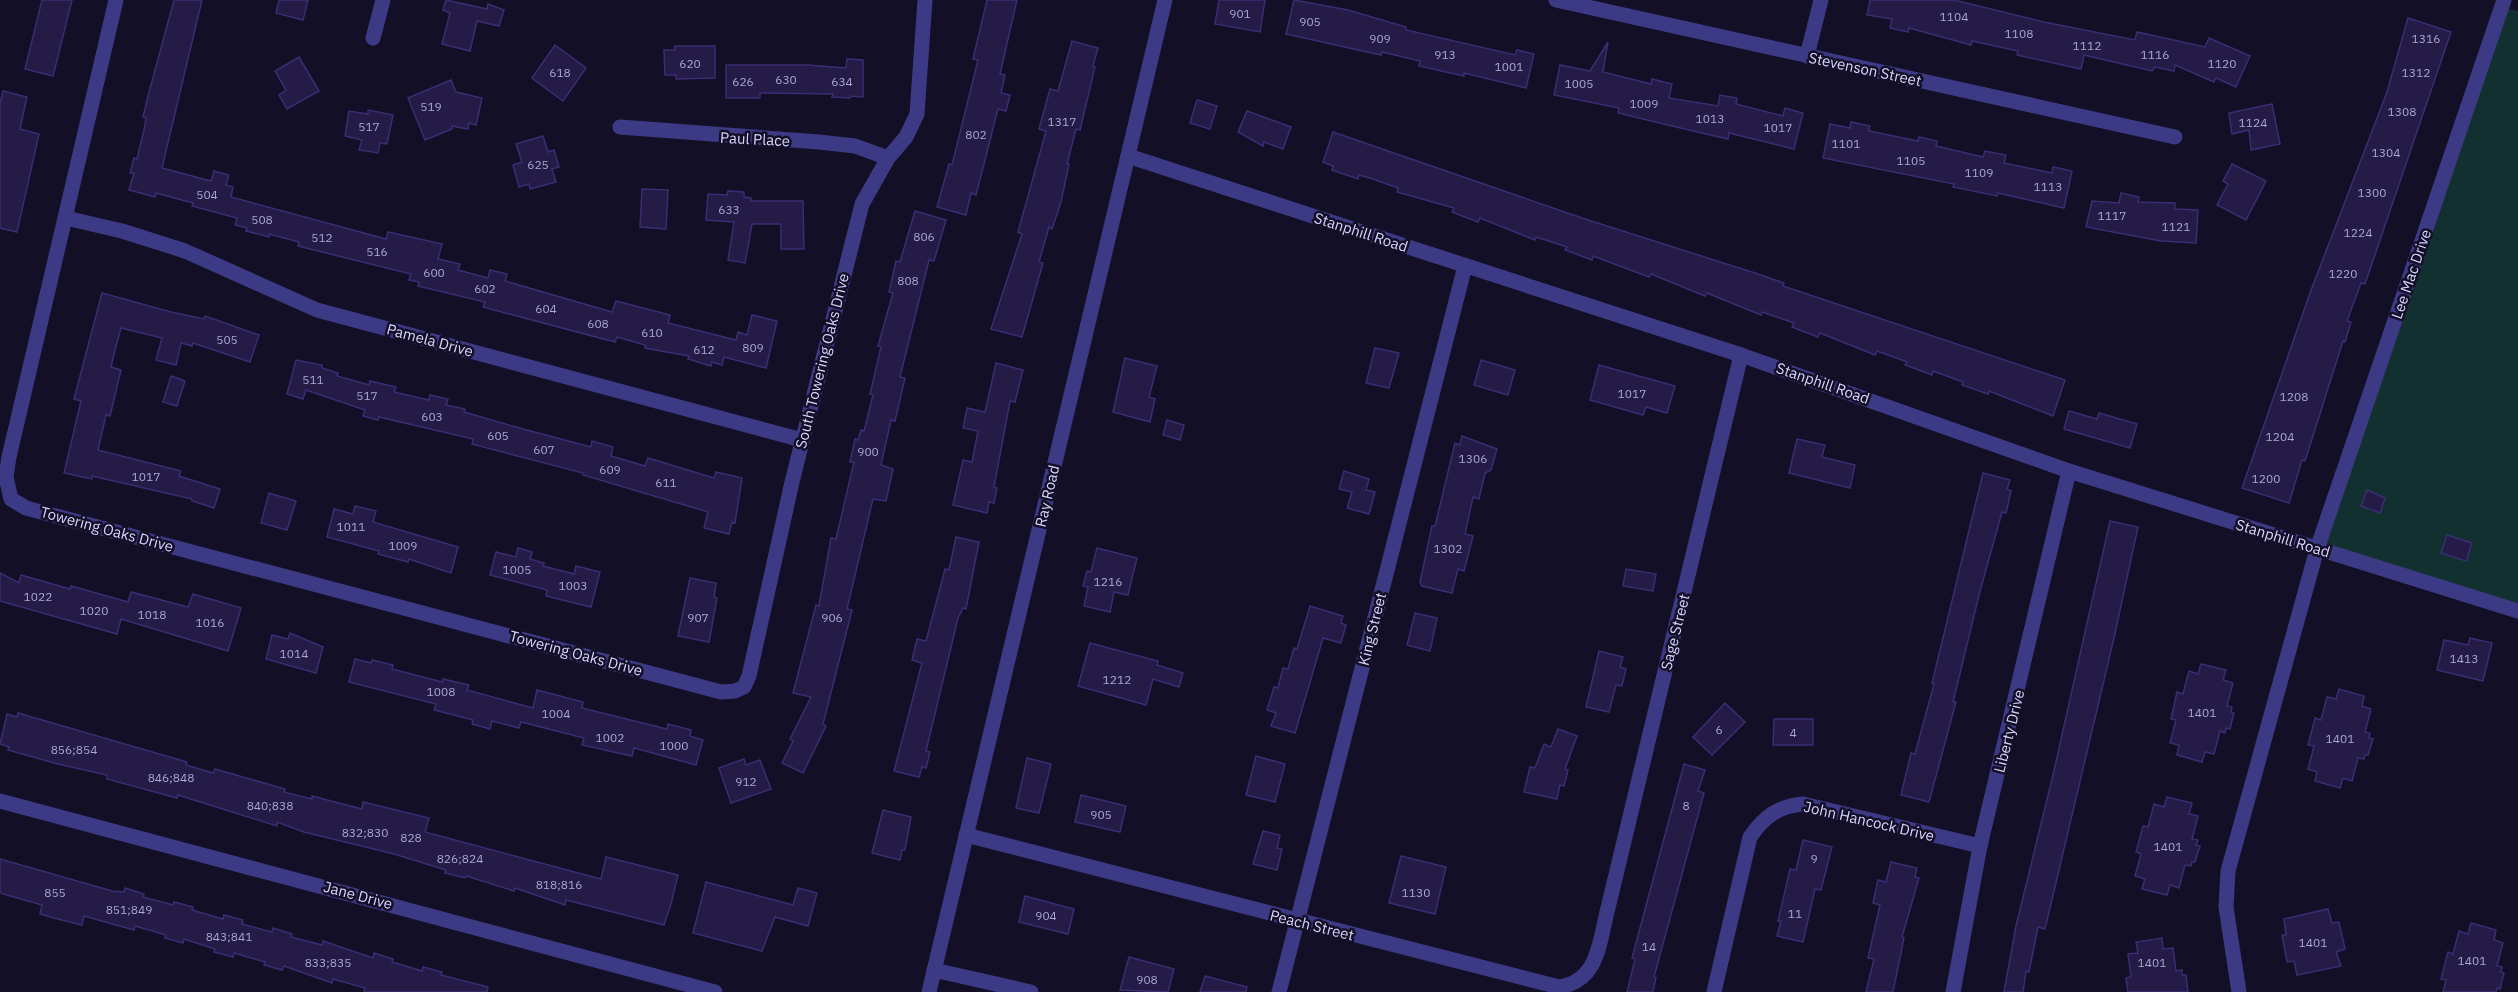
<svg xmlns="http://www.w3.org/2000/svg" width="2518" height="992" font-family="'IBM Plex Sans',sans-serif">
	<rect width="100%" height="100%" fill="#130f26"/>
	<path fill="#12302f" d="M2502,7L2518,11V610L2317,549Z"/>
	<g fill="#241b47" stroke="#3b2d73" stroke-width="1.5">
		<path d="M42,0H72L53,76L25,69Z"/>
		<path d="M174,0H202L162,168L211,181L214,171L229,175L226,185L233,187L231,197L386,239L388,232L442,244L438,259L460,264L458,270L488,278L490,270L507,274L505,281L612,312L616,301L670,315L668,323L736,340L738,332L747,335L752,315L777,321L766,368L724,357L722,365L712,362L711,366L688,359L689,356L645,348V345L617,337L615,342L483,307L485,302L418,286L419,282L409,280L411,274L298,246L299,242L269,234V237L246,231L247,228L235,225L237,218L192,206L193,203L156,193L155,197L129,190L134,173H130L134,158L137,159L144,130L146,118L143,117L148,96Z"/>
		<path d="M279,0H308L303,20L276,13Z"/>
		<path d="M446,0L487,9L488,4L504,10L499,26L477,21L470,51L442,44L450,13L443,10Z"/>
		<path d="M987,0H1017L1000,74L1005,75L1001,93L1010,95L1006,111L998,109L976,195L971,193L966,215L937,207L949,164L952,165L978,60L973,59Z"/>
		<path d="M1219,0H1265L1260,32L1215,24Z"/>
		<path d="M1294,0L1348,10L1406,27V30L1515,55L1517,50L1534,54L1526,88L1464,73V76L1419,66L1420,61L1382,52L1381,55L1286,34Z"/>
		<path d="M1870,0H1954L2044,22L2135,40L2137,32L2205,47L2209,38L2250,56L2236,87L2216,78L2214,82L2175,65L2174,71L2155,67L2152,71L2084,55L2081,69L2017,55L2018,51L1972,41L1971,45L1909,28L1908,32L1890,28L1892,19L1867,15Z"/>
		<path d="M2408,18L2451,32L2365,284L2361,283L2347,321L2351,322L2345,342L2343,341L2305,461L2302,460L2289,503L2242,488L2310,293L2387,92Z"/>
		<path d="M1072,41L1098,48L1093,66L1095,67L1080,130L1076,129L1067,164H1069L1061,202L1052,229L1049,227L1039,262L1043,263L1022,337L991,329L1022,234L1018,232L1046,131L1039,129L1050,89L1058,91Z"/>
		<path d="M1608,42L1603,72L1651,84L1652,79L1672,84L1669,98L1718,106L1720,95L1737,98L1736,104L1783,116L1785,108L1803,113L1794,149L1729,133L1728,139L1672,126L1618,113L1619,108L1554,95L1560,65L1590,71Z"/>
		<path d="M555,45L586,68L563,101L532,78Z"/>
		<path d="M675,46H715V78L676,79V75H665L664,50H675Z"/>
		<path d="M299,57L319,91L287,109L279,95L286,90L275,71Z"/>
		<path d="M847,59L863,60V97L851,96L850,98L832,97L833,94L760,93V98H726V65H808L846,68Z"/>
		<path d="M451,80L456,92L482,98L476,125L469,123L468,129L452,126V129L425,140L408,98Z"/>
		<path d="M3,91L27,97L20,129L39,134L17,232L0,228V104Z"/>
		<path d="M1197,100L1217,106L1210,129L1190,123Z"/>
		<path d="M2272,104L2280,144L2251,150L2249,130L2232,134L2229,113Z"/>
		<path d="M368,110L393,115L387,144L380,143L378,153L359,150L362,140L345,136L349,111L368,114Z"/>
		<path d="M1247,111L1291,127L1283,149L1264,142L1263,146L1238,132Z"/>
		<path d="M1851,122L1870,126L1869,131L1918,141L1919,137L1937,141L1936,146L1983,157L1985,151L2006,155L2004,163L2052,173L2053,167L2072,171L2064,208L1998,193L1997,196L1953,187L1954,184L1823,158L1830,124L1850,128Z"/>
		<path d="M1333,132L1585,219L1755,273L1784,283L1783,286L2065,380L2053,416L1989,391L1988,394L1962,385L1963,382L1933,371L1932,375L1905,365L1907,362L1877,351L1875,355L1820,333L1818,337L1792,327L1794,323L1762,312L1761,315L1707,293L1705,296L1651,274L1649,277L1593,256L1592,260L1565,250L1567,247L1536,237L1535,240L1480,218L1478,222L1452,212L1454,208L1397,192L1398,188L1370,178L1359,175L1358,179L1332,170L1333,166L1323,162Z"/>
		<path d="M543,136L548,152L554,150L559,167L552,169L556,182L530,189L529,184L519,187L513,165L522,162L516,144Z"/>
		<path d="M2232,164L2266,181L2246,220L2217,205L2228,184L2223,181Z"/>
		<path d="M642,189L668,190L666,229L640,227Z"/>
		<path d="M728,191L744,192V197L751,198V201H803L804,249H781V224H752L745,263L728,260L734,222L706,220L708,194L727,195Z"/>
		<path d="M2121,193L2139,197L2138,202L2175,203V209L2198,210L2196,243L2161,241L2086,227L2092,201L2119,203Z"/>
		<path d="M915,211L946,220L934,261L929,260L900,377L905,378L895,421L891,420L881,465L893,469L886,501L873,499L847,609L852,610L823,724L826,726L803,773L782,763L793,741L790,739L811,697L793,693L816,605L819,606L831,538L836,539L854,462H850L855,439L858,440L861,430L864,431L873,395L870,394L881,347L878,346L893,293L889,292L896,261L900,262Z"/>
		<path d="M102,293L171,312L204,319L205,316L259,335L250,362L193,343L192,346L181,343L176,365L156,360L162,338L121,328L115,350L111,367L121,370L110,416L106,415L98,450L181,471L179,476L220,489L214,508L192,501V499L92,476V479L64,473L81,401L74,399Z"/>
		<path d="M1375,348L1399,353L1389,388L1366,383Z"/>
		<path d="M1125,358L1157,366L1149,397L1155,399L1150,422L1113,412Z"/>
		<path d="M296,360L322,365V368L338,373L337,376L369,385L370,381L396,387L394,392L429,400L430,395L448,399L446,405L465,409L464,412L523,429L591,447L592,441L613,447L611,456L645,466L648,458L714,478L716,472L742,478L735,523L732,522L729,534L704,528L708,512L583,475V473L472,444L473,439L379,417L378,420L363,416L365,410L306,390L303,399L287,394Z"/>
		<path d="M1481,360L1515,370L1508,395L1474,385Z"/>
		<path d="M996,363L1023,370L1015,402L1010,401L994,487L997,488L994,503L989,502L987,513L953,505L963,460L972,462L978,431L963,428L967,408L985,412Z"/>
		<path d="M1599,365L1675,386L1667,413L1646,407L1643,415L1590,400Z"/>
		<path d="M171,376L185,381L177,406L163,402Z"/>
		<path d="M2069,411L2097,419L2099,413L2137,424L2130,448L2064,429Z"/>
		<path d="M1167,420L1184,425L1180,440L1163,435Z"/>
		<path d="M1462,436L1497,449L1491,470L1485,473L1479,499L1473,497L1465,534L1473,536L1464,571L1458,569L1452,593L1422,586L1420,582L1432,526H1435L1455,443L1460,445Z"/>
		<path d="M1797,439L1825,445L1822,457L1855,465L1850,488L1789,473Z"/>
		<path d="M1344,471L1369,479L1366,490L1375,492L1369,514L1347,508L1352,492L1339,489Z"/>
		<path d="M1983,473L2010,480L2007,489L2011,491L2006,513L2002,512L1999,523L1980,591L1953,702H1956L1929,802L1901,795L1911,753L1915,754L1934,684L1932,683Z"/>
		<path d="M2367,490L2385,498L2380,513L2361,506Z"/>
		<path d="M269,493L296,501L287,530L261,523Z"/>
		<path d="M355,506L376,511L373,522L458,547L451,573L409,559L408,562L378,554L379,551L327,537L334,509L353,514Z"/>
		<path d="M2110,521L2138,527L2114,638L2045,929L2038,927L2029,972L2026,971L2023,992H2004L2016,926L2053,775Z"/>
		<path d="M2447,535L2472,543L2466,561L2441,553Z"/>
		<path d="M956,537L979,542L966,609L963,608L958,618L926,751L930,752L926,768L922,767L919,777L894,771L922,663L912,660L917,639L926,641L945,569L949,570Z"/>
		<path d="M518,548L532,552L530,559L544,563L543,566L574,574L576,566L600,572L591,607L546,596L547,590L490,575L496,552L516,557Z"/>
		<path d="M1097,548L1137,558L1128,595L1114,592L1110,612L1084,606L1088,587L1083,586L1087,571L1091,572Z"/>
		<path d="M1626,569L1656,574L1653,591L1623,586Z"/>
		<path d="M0,573L19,583L21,575L70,589L71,586L128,602L131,592L188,607L193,594L241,608L228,651L121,619L117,634L0,601Z"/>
		<path d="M690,578L716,583L714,597L717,598L709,642L678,636Z"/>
		<path d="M1310,606L1343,616L1341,623L1346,625L1341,643L1323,638L1295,733L1271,726L1276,713L1267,710L1274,687L1278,688L1283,668L1288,669L1294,648L1297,649Z"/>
		<path d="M1415,613L1437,618L1430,651L1407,645Z"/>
		<path d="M290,633L323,647L316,673L266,659L272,635L288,639Z"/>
		<path d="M2470,638L2492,643L2483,681L2437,670L2444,640L2468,645Z"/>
		<path d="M1090,643L1158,661L1157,665L1183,673L1179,687L1153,679L1146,705L1078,686Z"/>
		<path d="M1599,651L1623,657L1620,667L1626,669L1622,686L1616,685L1609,712L1586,707Z"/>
		<path d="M355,659L371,663L372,660L393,665L392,669L442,682L443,679L469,685L467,690L533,708L537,690L583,702L582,708L667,729L668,724L691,730L690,736L703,740L696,765L634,748L632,756L582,745L584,738L521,722L519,728L492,721L490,729L472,724L473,720L434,710L436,704L349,682Z"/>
		<path d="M2201,664L2226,670L2223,680L2233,683L2227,706L2232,707L2231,712L2234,713L2230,729L2226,728L2225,733L2220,731L2214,754L2205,752L2202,762L2177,755L2179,745L2170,743L2176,720L2171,719L2177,692L2183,694L2189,671L2198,674Z"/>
		<path d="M2339,689L2364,696L2362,706L2371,709L2365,732L2370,733L2369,738L2373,739L2368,755H2365L2364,759L2358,758L2352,781L2343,778L2340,788L2315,781L2317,772L2308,769L2314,746L2308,745L2315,718L2321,720L2327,697L2336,699Z"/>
		<path d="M1725,703L1745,722L1712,755L1693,737Z"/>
		<path d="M18,713L187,762L186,765L213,773L215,769L285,789L284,792L312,799V796L362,809L363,802L429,818L425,832L601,879L606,857L678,875L671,904L664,925L566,900L565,905L515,888L514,891L466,876L465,878L445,873L446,870L394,854L304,832L277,822V826L178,795L177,798L107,779V775L58,764L8,750L9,747L0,744L7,714L17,717Z"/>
		<path d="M1774,719H1813V745H1773Z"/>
		<path d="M1558,729L1577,736L1565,769L1568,770L1564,786L1560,785L1557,799L1524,792L1530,767L1535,768L1544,744L1551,747Z"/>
		<path d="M1256,756L1285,764L1275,802L1246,795Z"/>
		<path d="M1027,758L1051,764L1039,813L1016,808Z"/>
		<path d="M744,759L746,765L760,760L771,789L731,803L719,768Z"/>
		<path d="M1684,764L1705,770L1698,791L1704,793L1654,977L1656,978L1653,992H1627L1635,959L1632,958Z"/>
		<path d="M1081,795L1126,806L1120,832L1075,822Z"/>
		<path d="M2167,797L2192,803L2189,814L2198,816L2192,839L2198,840L2196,845L2200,846L2195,862H2192L2191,866L2185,865L2179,888L2170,885L2167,895L2142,889L2145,879L2135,876L2141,854L2136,852L2143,826L2148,827L2154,804L2164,807Z"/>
		<path d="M883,810L911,817L905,850H902L900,860L872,853Z"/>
		<path d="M1263,831L1280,835L1277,848L1282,849L1277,870L1253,864Z"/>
		<path d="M1803,840L1832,847L1821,890L1815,889L1803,942L1777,936L1781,921H1778L1790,869L1796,870Z"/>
		<path d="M1401,856L1446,867L1435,914L1389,903Z"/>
		<path d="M0,859L112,891L124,892L125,888L144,894L143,897L173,905L174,902L193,907L192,910L223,919L224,915L243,920L242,924L272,932L273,928L292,934L291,937L322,945L323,941L373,958L374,953L393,959L392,962L422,971L423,967L442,972L441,975L488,987L487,992H364L365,988L333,979L332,983L284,966L282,970L264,965L265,962L234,953L233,957L214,952L215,949L184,939L183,943L165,938L166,935L135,926L134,930L84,916L82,925L54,918L40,914L42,905L0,893Z"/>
		<path d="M1891,862L1917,868L1915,877L1919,878L1902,937L1904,938L1893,992H1866L1874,959L1868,958L1880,905L1873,903L1878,880L1886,882Z"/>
		<path d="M706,882L793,905L798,888L817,893L808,926L775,917L762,951L693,933Z"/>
		<path d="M1025,896L1074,909L1068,934L1019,922Z"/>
		<path d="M2328,909L2332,923L2339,922L2345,949L2336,952L2341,966L2297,975L2294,961L2287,962L2282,935H2286L2284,919Z"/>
		<path d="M2471,923L2496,930L2494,940L2503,943L2497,966L2502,967L2501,972L2504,973L2500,989L2497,988L2496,992H2443L2446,980L2441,979L2448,952L2453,954L2459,931L2468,934Z"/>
		<path d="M2162,938L2163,949L2173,948L2176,971L2182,970V975H2186L2188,992H2128L2126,978L2131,977L2128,954L2138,953L2136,942Z"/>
		<path d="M1129,957L1174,969L1168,992L1120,990Z"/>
		<path d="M1205,976L1247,987L1246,992H1200Z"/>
	</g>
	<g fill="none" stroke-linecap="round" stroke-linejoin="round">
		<g stroke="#3d3a85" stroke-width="15">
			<path d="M116,0L9,457L6,477L11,499L26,508L721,692L735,691L744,687L749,676L792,482L862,204L888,158L906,137L917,114L925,0"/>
			<path d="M1556,0L2175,137"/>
			<path d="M373,38L383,0"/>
			<path d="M1807,56L1821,0"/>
			<path d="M620,127L819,142L855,146L888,158"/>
			<path d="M1128,156L1741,355L2069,471L2518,611"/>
			<path d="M66,218L122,231L185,251L317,310L802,440"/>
			<path d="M0,801L715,992"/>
			<path d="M966,835L1559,987C1599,981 1599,942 1608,908L1741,355"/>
			<path d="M934,970L1031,992"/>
			<path d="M929,992L1165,0"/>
			<path d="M1279,992L1465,266"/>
			<path d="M1714,992L1750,837C1764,817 1778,806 1803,804L1980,846"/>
			<path d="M1953,992L1980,846L2069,471"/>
			<path d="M2239,992L2226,907L2228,871L2317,549L2504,0"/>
		</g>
	</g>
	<g text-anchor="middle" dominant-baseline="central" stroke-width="5" stroke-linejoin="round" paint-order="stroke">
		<g font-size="12" fill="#aca6d1">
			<text x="1240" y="13">901</text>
			<text x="1954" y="16">1104</text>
			<text x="1310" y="21">905</text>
			<text x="2019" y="33">1108</text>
			<text x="1380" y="38">909</text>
			<text x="2426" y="38">1316</text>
			<text x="2087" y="45">1112</text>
			<text x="1445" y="54">913</text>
			<text x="2155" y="54">1116</text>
			<text x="690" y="63">620</text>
			<text x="2222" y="63">1120</text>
			<text x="1509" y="66">1001</text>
			<text x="560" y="72">618</text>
			<text x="2416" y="72">1312</text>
			<text x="786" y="79">630</text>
			<text x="743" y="81">626</text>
			<text x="842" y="81">634</text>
			<text x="1579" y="83">1005</text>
			<text x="1644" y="103">1009</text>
			<text x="431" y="106">519</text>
			<text x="2402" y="111">1308</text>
			<text x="1710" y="118">1013</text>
			<text x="1062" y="121">1317</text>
			<text x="2253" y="122">1124</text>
			<text x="369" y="126">517</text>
			<text x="1778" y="127">1017</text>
			<text x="976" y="134">802</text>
			<text x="1846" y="143">1101</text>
			<text x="2386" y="152">1304</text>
			<text x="1911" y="160">1105</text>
			<text x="538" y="164">625</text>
			<text x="1979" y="172">1109</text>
			<text x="2048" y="186">1113</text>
			<text x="2372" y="192">1300</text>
			<text x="207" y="194">504</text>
			<text x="729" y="209">633</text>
			<text x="2112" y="215">1117</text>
			<text x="262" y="219">508</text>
			<text x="2176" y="226">1121</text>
			<text x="2358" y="232">1224</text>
			<text x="924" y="236">806</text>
			<text x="322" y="237">512</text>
			<text x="377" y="251">516</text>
			<text x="434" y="272">600</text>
			<text x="2343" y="273">1220</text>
			<text x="908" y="280">808</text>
			<text x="485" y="288">602</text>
			<text x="546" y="308">604</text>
			<text x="598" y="323">608</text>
			<text x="652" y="332">610</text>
			<text x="227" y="339">505</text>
			<text x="753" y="347">809</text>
			<text x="704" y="349">612</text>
			<text x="313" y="379">511</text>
			<text x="1632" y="393">1017</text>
			<text x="367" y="395">517</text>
			<text x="2294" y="396">1208</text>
			<text x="432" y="416">603</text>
			<text x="498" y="435">605</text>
			<text x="2280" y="436">1204</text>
			<text x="544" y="449">607</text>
			<text x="868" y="451">900</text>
			<text x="1473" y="458">1306</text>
			<text x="610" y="469">609</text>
			<text x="146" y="476">1017</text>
			<text x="2266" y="478">1200</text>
			<text x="666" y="482">611</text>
			<text x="351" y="526">1011</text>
			<text x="403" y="545">1009</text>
			<text x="1448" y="548">1302</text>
			<text x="517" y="569">1005</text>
			<text x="1108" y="581">1216</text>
			<text x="573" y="585">1003</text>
			<text x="38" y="596">1022</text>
			<text x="94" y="610">1020</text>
			<text x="152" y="614">1018</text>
			<text x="698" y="617">907</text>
			<text x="832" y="617">906</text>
			<text x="210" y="622">1016</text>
			<text x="294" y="653">1014</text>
			<text x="2464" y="658">1413</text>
			<text x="1117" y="679">1212</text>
			<text x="441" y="691">1008</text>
			<text x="2202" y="712">1401</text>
			<text x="556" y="713">1004</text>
			<text x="1719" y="729">6</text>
			<text x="1793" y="732">4</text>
			<text x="610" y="737">1002</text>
			<text x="2340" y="738">1401</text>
			<text x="674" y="745">1000</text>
			<text x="74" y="749">856;854</text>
			<text x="171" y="777">846;848</text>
			<text x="746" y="781">912</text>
			<text x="270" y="805">840;838</text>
			<text x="1686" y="805">8</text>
			<text x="1101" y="814">905</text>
			<text x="365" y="832">832;830</text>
			<text x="411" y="837">828</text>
			<text x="2168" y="846">1401</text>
			<text x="460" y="858">826;824</text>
			<text x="1814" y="858">9</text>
			<text x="559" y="884">818;816</text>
			<text x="55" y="892">855</text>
			<text x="1416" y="892">1130</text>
			<text x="129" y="909">851;849</text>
			<text x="1795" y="913">11</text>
			<text x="1046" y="915">904</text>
			<text x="229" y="936">843;841</text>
			<text x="2313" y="942">1401</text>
			<text x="1649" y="946">14</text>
			<text x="2472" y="960">1401</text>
			<text x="328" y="962">833;835</text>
			<text x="2152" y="962">1401</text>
			<text x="1147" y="979">908</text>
		</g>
		<g font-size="15" fill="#d9d4ff" stroke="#130f26">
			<text transform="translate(1865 69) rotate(12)">Stevenson Street</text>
			<text transform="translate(755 139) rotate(3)">Paul Place</text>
			<text transform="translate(1361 232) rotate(18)">Stanphill Road</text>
			<text transform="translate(2411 274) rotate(-71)">Lee Mac Drive</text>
			<text transform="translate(430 340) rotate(15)">Pamela Drive</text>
			<text transform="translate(822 361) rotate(-76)">South Towering Oaks Drive</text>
			<text transform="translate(1823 383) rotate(19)">Stanphill Road</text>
			<text transform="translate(1047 496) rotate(-77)">Ray Road</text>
			<text transform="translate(107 529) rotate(15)">Towering Oaks Drive</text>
			<text transform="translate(2283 538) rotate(17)">Stanphill Road</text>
			<text transform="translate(1372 629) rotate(-76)">King Street</text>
			<text transform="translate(1675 632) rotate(-76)">Sage Street</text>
			<text transform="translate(576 653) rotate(15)">Towering Oaks Drive</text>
			<text transform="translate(2009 731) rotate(-76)">Liberty Drive</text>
			<text transform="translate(1869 821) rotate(13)">John Hancock Drive</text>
			<text transform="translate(358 895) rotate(15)">Jane Drive</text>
			<text transform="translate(1312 925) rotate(14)">Peach Street</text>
		</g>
	</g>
</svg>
